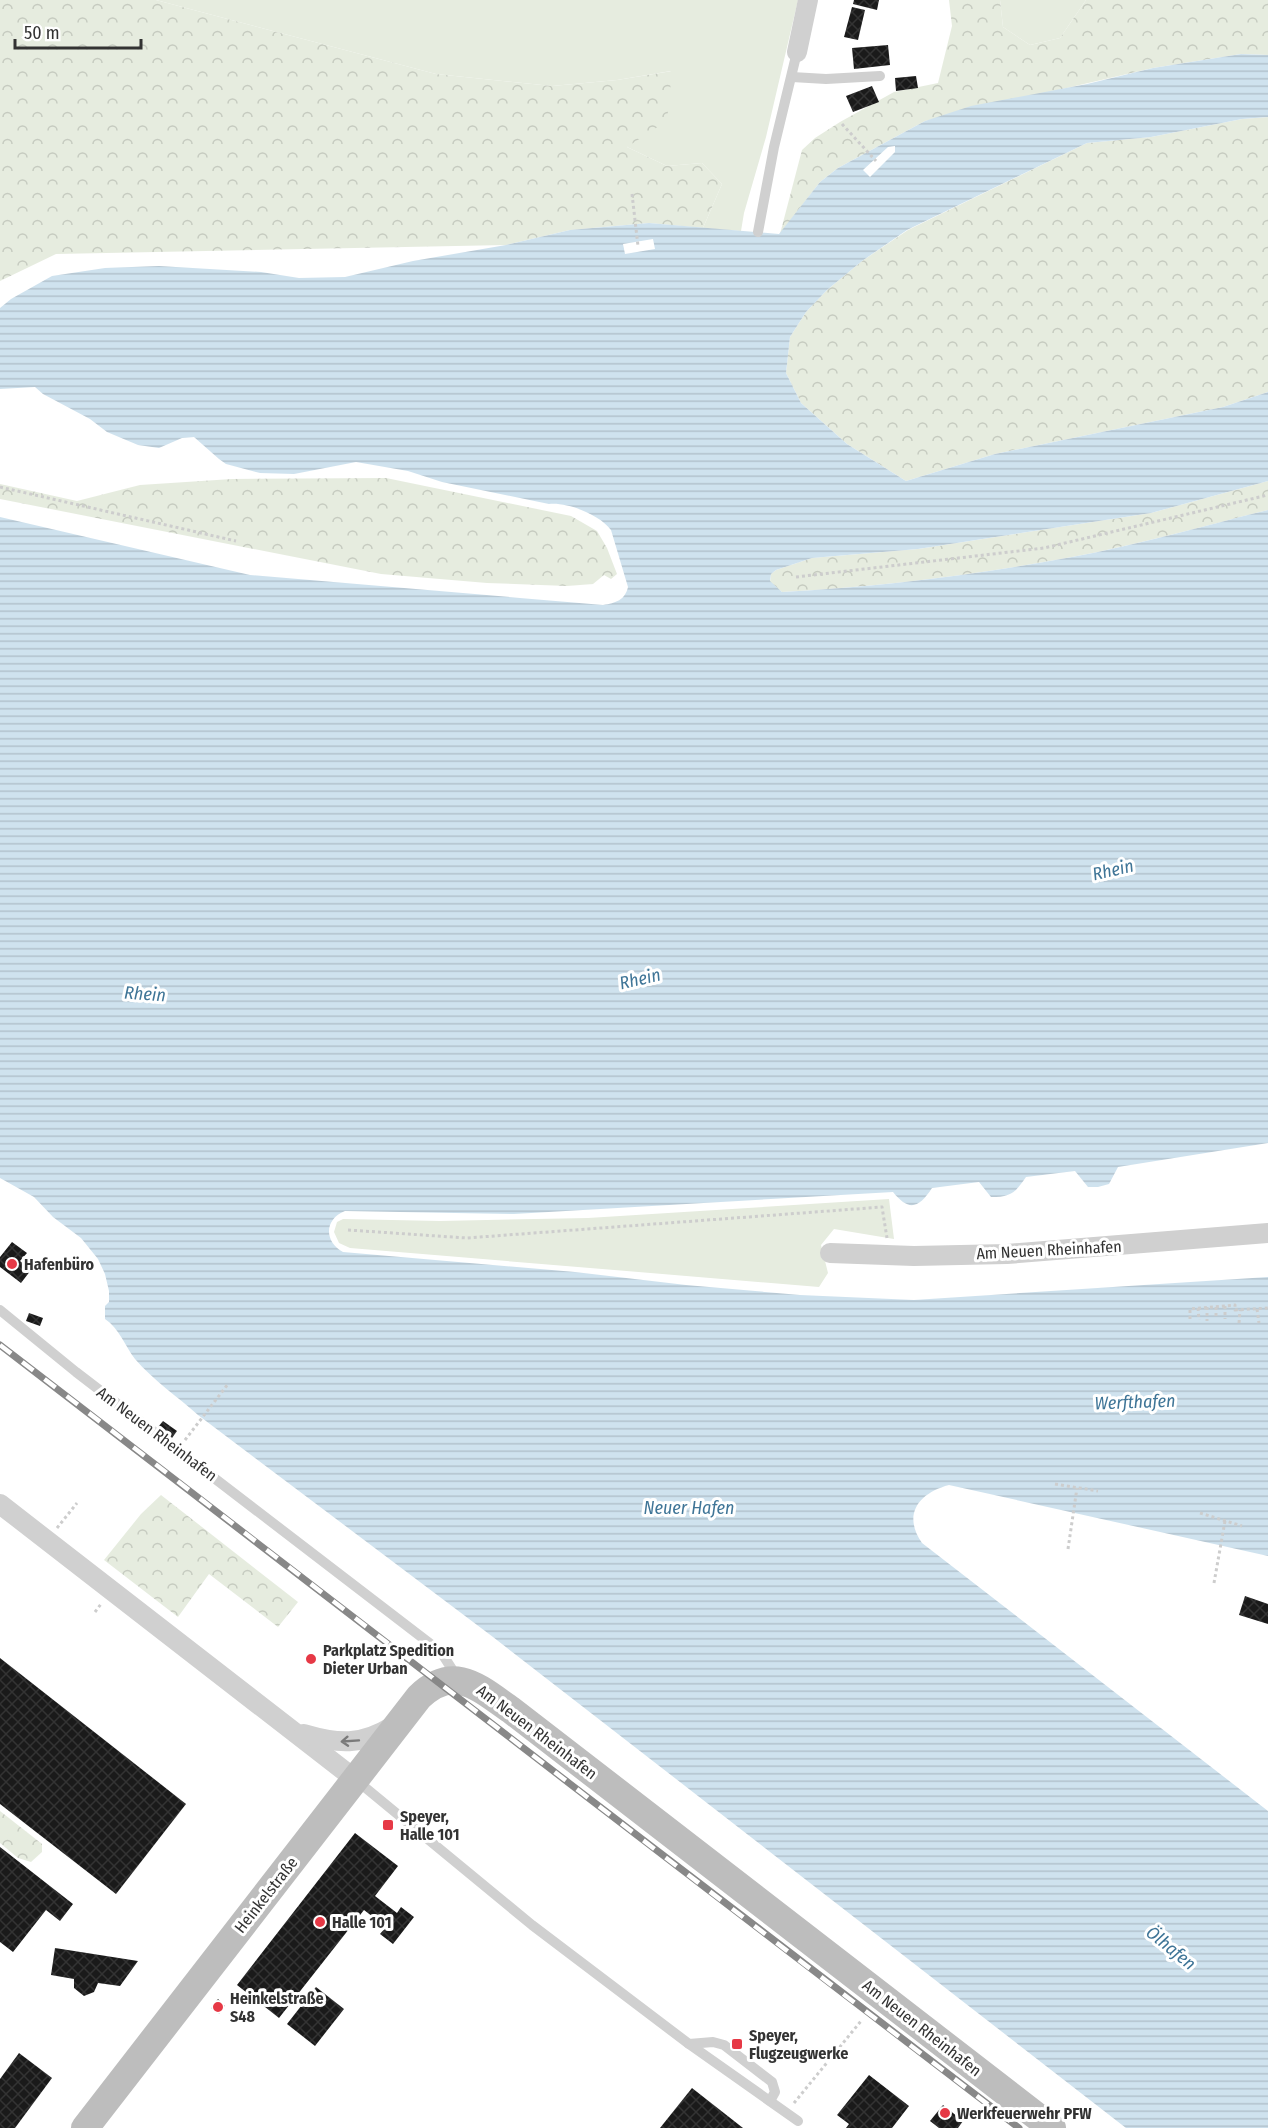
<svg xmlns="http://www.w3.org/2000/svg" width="1268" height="2128" font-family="'Fira Sans Condensed',sans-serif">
	<defs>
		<pattern id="forest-crowns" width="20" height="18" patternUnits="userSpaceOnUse" patternTransform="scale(1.5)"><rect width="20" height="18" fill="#e6ecdf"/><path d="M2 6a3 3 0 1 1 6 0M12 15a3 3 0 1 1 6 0" fill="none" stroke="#c6cbc0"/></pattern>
		<pattern id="water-rules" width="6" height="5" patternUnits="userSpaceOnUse" patternTransform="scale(1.5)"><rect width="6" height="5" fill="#cfe2ee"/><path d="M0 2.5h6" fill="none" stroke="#b2c2cd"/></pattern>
		<pattern id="building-cross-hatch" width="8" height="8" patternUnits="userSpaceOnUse" patternTransform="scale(1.5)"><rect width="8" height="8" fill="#1a1a1a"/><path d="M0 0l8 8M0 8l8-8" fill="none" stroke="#333"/></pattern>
	</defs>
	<rect width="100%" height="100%" fill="#fff"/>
	<g fill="#e6ecdf">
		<path d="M156,0H798L766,137L744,213L741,231L703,228L722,184L702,163L667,166L627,147L671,71L617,80L552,86L436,74Z"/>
		<path d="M1000,0H1086L1060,38L1030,45L1003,27Z"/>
		<path d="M889,1199L894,1239L834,1229L821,1245L828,1273L819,1287L350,1248L339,1243L334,1232L337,1222L343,1219L440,1221L588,1218Z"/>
	</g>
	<g fill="url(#forest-crowns)">
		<path d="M0,0H156L436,74L552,86L617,80L672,71L667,121L627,147L667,166L702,163L722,184L703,228L649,223L570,230L506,245L56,254L0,281Z"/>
		<path d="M949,0H1000L1003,27L1030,45L1060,38L1086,0H1268V55L1241,54L1153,68L925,121L838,168L820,182L780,234L802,150L815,138L840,122L894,92L938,83L952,26Z"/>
		<path d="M1268,117V392L1223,407L995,454L906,481L847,444L801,403L786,373L790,337L806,312L827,290L862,261L908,230L1087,143L1151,137L1242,119Z"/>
		<path d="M386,478L571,516L597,531L607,548L617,574L611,579L604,575L593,584L567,586L487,583L381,574L0,499V484L77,501L140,485L232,479Z"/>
		<path d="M1268,481V510C1204,526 1137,545 1072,557C977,575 879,587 782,592L770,582L771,574L776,570L812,558L918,549L1151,513Z"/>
		<path d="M161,1495L298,1602L278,1627L209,1574L178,1617L104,1560L141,1514Z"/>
		<path d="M0,1811L42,1844V1852L31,1862L18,1858L0,1843Z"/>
	</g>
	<path fill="url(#water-rules)" d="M1241,54L1268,55V117L1242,119L1151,137L1087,143L907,230L862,261L827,290L806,312L790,337L786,373L801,403L847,444L906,481L995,454L1223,407L1268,392V481L1151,513L918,549L812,558L776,570L771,574L770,581L782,592C879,587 977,575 1072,557C1138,545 1203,526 1268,510V1143L1118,1167L1109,1184L1098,1187H1088L1075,1171L1026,1177C1015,1193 1011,1197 991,1197L979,1182L932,1188C919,1208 909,1212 893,1192L514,1214L345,1211C324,1219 324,1242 343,1252L575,1272L686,1285L800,1295L914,1300L1268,1277V1556L949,1485C919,1493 902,1514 922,1543L1268,1811V2128H1126L493,1637L198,1415C178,1397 153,1380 135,1359C125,1346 119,1328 105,1319V1306L109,1302V1291L105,1274L98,1259L81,1238L53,1217L34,1197L0,1178V517L250,575L603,605C616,603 625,600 628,587L611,530C600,515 568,502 549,504L442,482L408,471L356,462L294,474L260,473L226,464L219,459L194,437L182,438L159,448L138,445L107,432L90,419L43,394L35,387L0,389V308L11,299L52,276L105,268L159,266L261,272L299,278L345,277L413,261L506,245L570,230L649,223L779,234L820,182L838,168L925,121L971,106L1087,84L1153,68Z"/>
	<g fill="#fff">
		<path d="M895,146V152L870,177L863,170L888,147Z"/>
		<path d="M653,239L655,249L625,254L623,244Z"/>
	</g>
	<g fill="url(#building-cross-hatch)">
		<path d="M854,0H879L877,10L853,4Z"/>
		<path d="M852,7L865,10L858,40L844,37Z"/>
		<path d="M888,45L890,65L854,69L852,48Z"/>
		<path d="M916,76L918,88L896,91L895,78Z"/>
		<path d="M872,86L879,102L853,112L846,96Z"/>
		<path d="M12,1242L27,1253L20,1261L31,1270L21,1283L0,1267V1257Z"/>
		<path d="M29,1313L43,1318L40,1326L26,1321Z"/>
		<path d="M163,1421L177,1431L172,1438L158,1427Z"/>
		<path d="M1245,1596L1268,1604V1624L1239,1615Z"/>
		<path d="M0,1658L186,1804L116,1894L0,1804Z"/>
		<path d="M355,1833L398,1866L375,1896L397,1913L401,1907L414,1917L393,1944L380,1934L386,1927L364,1910L279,2018L237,1985Z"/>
		<path d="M0,1847L73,1904L60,1921L46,1910L13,1952L0,1942Z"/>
		<path d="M55,1948L138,1961L120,1986L98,1983L94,1992L84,1996L74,1988V1979L51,1975Z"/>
		<path d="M316,1987L344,2009L315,2046L287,2024Z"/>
		<path d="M218,1999L225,2006L219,2014L211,2008Z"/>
		<path d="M19,2053L52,2078L15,2128H0V2079Z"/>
		<path d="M869,2075L909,2106L892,2128H846L849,2124L837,2115Z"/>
		<path d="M692,2088L743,2128H660Z"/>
		<path d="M943,2105L963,2121L958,2128H939L930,2121Z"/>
	</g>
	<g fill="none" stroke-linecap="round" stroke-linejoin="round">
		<g stroke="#cdcdcd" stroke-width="3" stroke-dasharray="3 3" stroke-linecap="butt">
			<path d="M842,124L876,161"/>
			<path d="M632,194L638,246"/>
			<path d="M0,487L236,541"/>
			<path d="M796,577L1044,548L1268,495"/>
			<path d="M348,1230L467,1238L882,1207L887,1238"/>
			<path d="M1225,1306V1319"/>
			<path d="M1207,1307V1321"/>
			<path d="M1216,1307V1319"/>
			<path d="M1198,1308L1199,1320"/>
			<path d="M1257,1309L1259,1323"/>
			<path d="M1190,1319V1309L1235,1305V1310L1268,1308"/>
			<path d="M1239,1323L1240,1310"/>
			<path d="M185,1440L228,1384"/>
			<path d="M1055,1484L1098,1491"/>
			<path d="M1200,1513L1242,1526"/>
			<path d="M57,1528L77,1503"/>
			<path d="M1068,1549L1077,1488"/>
			<path d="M1214,1583L1225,1521"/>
			<path d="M95,1612L101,1604"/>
			<path d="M794,2103L861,2021"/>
		</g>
		<g stroke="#d0d0d0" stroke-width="10">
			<path d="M792,77L826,79L880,76"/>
			<path d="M758,232L774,147L797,52"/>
			<path d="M0,1310L76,1372L441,1652L457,1677"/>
			<path d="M356,1780L532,1925L689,2044L798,2121"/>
			<path d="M689,2044L713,2042L724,2045L772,2082L775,2092L770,2101"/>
		</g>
		<g stroke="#d0d0d0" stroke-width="20">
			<path d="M797,52L808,0"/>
			<path d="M830,1253L914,1256L1007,1254L1268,1233"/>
			<path d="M0,1504L356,1780"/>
			<path d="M304,1734C338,1744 361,1746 393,1726"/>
		</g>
		<path stroke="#bdbdbd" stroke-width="28" d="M85,2128L419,1697C454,1663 479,1688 511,1710L1052,2128"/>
		<g stroke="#888" stroke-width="7">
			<path id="rail" d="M0,1345C340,1605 678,1869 1019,2128"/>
		</g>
		<use href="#rail" stroke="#fff" stroke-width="4.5" stroke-dasharray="14" stroke-linecap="butt"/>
	</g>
	<defs><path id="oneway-shaft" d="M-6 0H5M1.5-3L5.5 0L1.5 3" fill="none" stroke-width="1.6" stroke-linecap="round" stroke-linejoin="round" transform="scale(1.5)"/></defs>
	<use stroke="#7a7a7a" href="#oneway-shaft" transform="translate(350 1741) rotate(176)"/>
	<g fill="#e63946" stroke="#fff" stroke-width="2">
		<circle cx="12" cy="1264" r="6"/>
		<circle cx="311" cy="1659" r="6"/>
		<rect x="382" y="1819" width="12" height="12" rx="3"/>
		<circle cx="320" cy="1922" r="6"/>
		<circle cx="218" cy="2007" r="6"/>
		<rect x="731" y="2038" width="12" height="12" rx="3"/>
		<circle cx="945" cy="2113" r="6"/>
	</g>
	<g text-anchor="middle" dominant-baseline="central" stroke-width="6" stroke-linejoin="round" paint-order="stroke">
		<g font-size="16" fill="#333" stroke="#fff">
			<text transform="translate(1049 1250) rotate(-3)">Am Neuen Rheinhafen</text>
			<text transform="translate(157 1434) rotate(37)">Am Neuen Rheinhafen</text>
			<text transform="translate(537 1732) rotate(37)">Am Neuen Rheinhafen</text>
			<text transform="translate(266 1895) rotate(-52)">Heinkelstraße</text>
			<text transform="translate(922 2028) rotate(38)">Am Neuen Rheinhafen</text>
		</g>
		<g font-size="16" font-weight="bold" fill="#333" stroke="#fff" text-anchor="start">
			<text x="24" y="1264">Hafenbüro</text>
			<text x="323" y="1650">Parkplatz Spedition<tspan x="323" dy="18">Dieter Urban</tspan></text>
			<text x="400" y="1816">Speyer,<tspan x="400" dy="18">Halle 101</tspan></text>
			<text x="332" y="1922">Halle 101</text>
			<text x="230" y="1998">Heinkelstraße<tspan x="230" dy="18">S48</tspan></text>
			<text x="749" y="2035">Speyer,<tspan x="749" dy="18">Flugzeugwerke</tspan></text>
			<text x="957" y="2113">Werkfeuerwehr PFW</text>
		</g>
		<g font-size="18" font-style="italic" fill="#3f7597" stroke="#fff">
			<text transform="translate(1113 870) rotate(-13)">Rhein</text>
			<text transform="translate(640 979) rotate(-13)">Rhein</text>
			<text transform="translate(145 994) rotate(4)">Rhein</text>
			<text transform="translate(1135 1402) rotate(-2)">Werfthafen</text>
			<text x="689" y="1508">Neuer Hafen</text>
			<text transform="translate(1171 1948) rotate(39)">Ölhafen</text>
		</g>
	</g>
	<path d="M15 39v9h126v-9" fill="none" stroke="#333333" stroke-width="3"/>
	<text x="24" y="39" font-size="18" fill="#333333" stroke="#ffffff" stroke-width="4.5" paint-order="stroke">50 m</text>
</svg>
